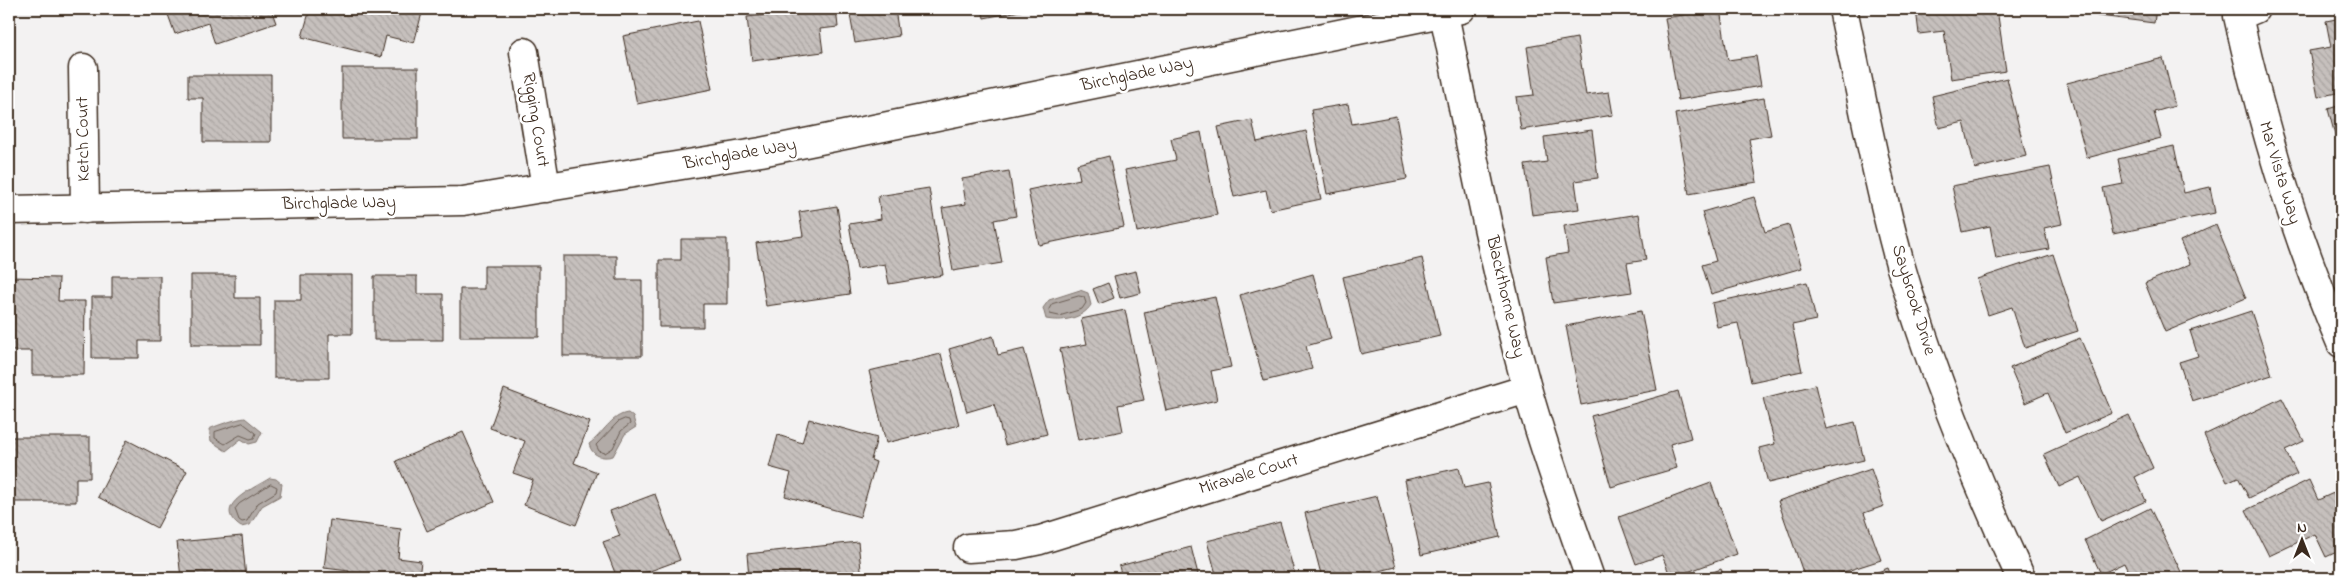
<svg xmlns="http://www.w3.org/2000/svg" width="2350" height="587" font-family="'Indie Flower',sans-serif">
	<defs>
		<pattern id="building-back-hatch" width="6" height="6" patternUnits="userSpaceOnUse" patternTransform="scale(1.25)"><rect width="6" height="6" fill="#c6c0bd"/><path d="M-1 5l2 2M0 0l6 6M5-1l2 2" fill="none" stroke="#aba5a2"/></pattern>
	</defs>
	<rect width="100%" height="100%" fill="#f3f2f2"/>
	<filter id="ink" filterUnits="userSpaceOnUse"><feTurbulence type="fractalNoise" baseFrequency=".02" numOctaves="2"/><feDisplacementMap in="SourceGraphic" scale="10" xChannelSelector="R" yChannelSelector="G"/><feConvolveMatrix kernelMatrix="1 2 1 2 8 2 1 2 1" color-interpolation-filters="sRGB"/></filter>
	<g filter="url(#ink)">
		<g fill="#b2aba7" stroke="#827770">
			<path d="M1080,290L1088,293L1091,305C1082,319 1062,322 1046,319L1043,308L1049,300Z"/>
			<path d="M628,413L633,417L636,427L625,434L613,456C602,459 592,456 589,444C603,434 611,415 628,413Z"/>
			<path d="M245,418L262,432L257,442L249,444L241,439L226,451L211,441L209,429C218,425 236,419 245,418Z"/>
			<path d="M270,478L276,479L282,484L280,496L262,506L250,525L241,527C210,506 253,489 270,478Z"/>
		</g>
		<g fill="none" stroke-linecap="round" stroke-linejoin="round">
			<g stroke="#6b5e55" stroke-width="1">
				<path d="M1079,296L1084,297L1086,303L1082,309L1059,316L1050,314L1049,309L1052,304Z"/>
				<path d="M625,419L629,420L630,424L621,431L613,448L605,453L599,451L596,445L618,422Z"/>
				<path d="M243,423L256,433L254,438L250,439L240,435L225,444L215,438V432Z"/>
				<path d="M271,484L277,487L276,492L258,503L247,521L242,522L239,520L235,509L239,504Z"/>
			</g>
		</g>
		<g fill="url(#building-back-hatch)" stroke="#3b2a1e">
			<path d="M166,9H271L276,23L215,44L208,23L175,34Z"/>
			<path d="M310,9H423L414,43L386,36L381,57L302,37Z"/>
			<path d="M783,9H836L838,27L820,29L823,52L752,61L747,17L784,13Z"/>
			<path d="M849,9H895L899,36L855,43Z"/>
			<path d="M982,9H1024L1025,10L984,18Z"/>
			<path d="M1720,9L1728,60L1756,56L1761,86L1678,100L1665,18Z"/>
			<path d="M1916,9H1997L2006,71L1951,79L1944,31L1919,34Z"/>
			<path d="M2069,9H2156L2154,23L2068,12Z"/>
			<path d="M2341,18V92L2318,97L2309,51L2331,47L2326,21Z"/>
			<path d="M698,21L712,89L637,104L623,36Z"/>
			<path d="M1577,38L1586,95L1609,92L1613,115L1521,130L1516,97L1534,95L1527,47Z"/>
			<path d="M2163,58L2175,106L2154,112L2161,138L2087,158L2067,83Z"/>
			<rect x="342" y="68" width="76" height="71"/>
			<path d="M188,75H271V142H203V98H188Z"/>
			<path d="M2007,78L2026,156L1975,169L1964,122L1939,128L1932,96Z"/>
			<path d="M1764,98L1771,135L1749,139L1757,182L1689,194L1675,114Z"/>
			<path d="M1348,104L1352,124L1396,116L1407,179L1327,194L1311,110Z"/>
			<path d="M2341,105V158L2328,109Z"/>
			<path d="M1252,120L1257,142L1306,131L1321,199L1270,210L1266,190L1234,197L1218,127Z"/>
			<path d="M1592,130L1598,178L1575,181L1579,209L1532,215L1525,165L1547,162L1544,137Z"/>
			<path d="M1201,132L1217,215L1137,232L1125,170L1176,160L1171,139Z"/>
			<path d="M2174,146L2184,193L2210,187L2215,213L2113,234L2103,188L2123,184L2118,159Z"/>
			<path d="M1109,156L1124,227L1039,245L1028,190L1080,179L1077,164Z"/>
			<path d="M2050,167L2062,224L2044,228L2049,249L1996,259L1990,226L1962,232L1952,186Z"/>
			<path d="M1009,171L1016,216L994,220L1002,263L953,271L942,208L966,204L962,179Z"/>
			<path d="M929,188L943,275L889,284L885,264L857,269L849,224L881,219L878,196Z"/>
			<path d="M1754,197L1765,232L1789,225L1802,268L1711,294L1702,265L1716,261L1702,212Z"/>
			<path d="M837,206L850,294L766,306L756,243L803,236L799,212Z"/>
			<path d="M1639,214L1646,260L1627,263L1632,292L1553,303L1546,257L1568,253L1564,226Z"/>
			<path d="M2216,225L2246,298L2165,332L2145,283L2190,264L2180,241Z"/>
			<path d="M681,239H727V304H703V327H659V260H681Z"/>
			<path d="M2053,254L2078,331L2025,348L2012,307L1988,315L1977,279Z"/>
			<path d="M563,256H617V280H642V356H563Z"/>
			<path d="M1422,258L1440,336L1361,354L1343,277Z"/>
			<path d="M484,266H539V337H460V289H484Z"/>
			<path d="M1136,271L1141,293L1120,298L1114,276Z"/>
			<path d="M1313,274L1331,339L1306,346L1312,369L1264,381L1240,295Z"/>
			<path d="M191,275H235V298H260V345H191Z"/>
			<path d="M301,275H352V334H329V378H274V300H301Z"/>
			<path d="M112,276H160V341H139V358H92V297H112Z"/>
			<path d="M374,276H417V294H443V340H374Z"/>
			<path d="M9,277L59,278L58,301H85L84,375H32V351H9Z"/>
			<path d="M1807,282L1816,320L1792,325L1802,371L1751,382L1738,323L1717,327L1712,303Z"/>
			<path d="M1108,283L1114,298L1099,304L1093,289Z"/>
			<path d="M1215,297L1231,367L1211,371L1217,400L1166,411L1144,312Z"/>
			<path d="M1125,310L1144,400L1118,405L1123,431L1078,440L1060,349L1087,344L1081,319Z"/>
			<path d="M1641,311L1657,390L1581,405L1566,326Z"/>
			<path d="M2251,311L2272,375L2192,401L2179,362L2198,356L2190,331Z"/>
			<path d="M993,336L998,355L1024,349L1047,434L1005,445L994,404L967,412L949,349Z"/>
			<path d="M2080,338L2112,413L2065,433L2048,393L2025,403L2010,368Z"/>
			<path d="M941,354L959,425L886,443L869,371Z"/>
			<path d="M1815,385L1826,429L1855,422L1864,460L1768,483L1759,448L1775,444L1763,398Z"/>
			<path d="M504,389L590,422L574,463L597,472L576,525L524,505L533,480L513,473L525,441L490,428Z"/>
			<path d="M1678,391L1691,438L1670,444L1677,468L1611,487L1591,416Z"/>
			<path d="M2282,398L2304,441L2285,450L2297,474L2249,498L2238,477L2227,482L2204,435Z"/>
			<path d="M2129,415L2153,468L2135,477L2146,501L2101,521L2080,477L2059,487L2044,454Z"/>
			<path d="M809,419L877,438L871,460L876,462L860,517L785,496L791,473L769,467L778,435L802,443Z"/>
			<path d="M463,432L494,502L427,531L396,461Z"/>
			<path d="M9,437H90V478H76V502H9Z"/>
			<path d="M127,440L187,471L157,528L98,497Z"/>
			<path d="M1459,468L1464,488L1488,483L1500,537L1421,555L1405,480Z"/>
			<path d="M1871,469L1884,506L1864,513L1881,560L1825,578H1805L1778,501Z"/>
			<path d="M2309,480L2318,500L2338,491L2341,496V550L2326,557L2315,534L2269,556L2246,510Z"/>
			<path d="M1711,483L1737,554L1671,578L1662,555L1636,564L1619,517Z"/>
			<path d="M655,494L680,560L631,578H617L603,542L620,536L610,511Z"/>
			<path d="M1377,496L1396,567L1350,578H1322L1305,513Z"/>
			<path d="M2150,508L2184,578H2131L2124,563L2101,574L2085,540Z"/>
			<path d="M330,520L401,529L398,558L421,561L419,578H348L349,571L324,568Z"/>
			<path d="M1280,522L1296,578H1217L1207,541Z"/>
			<path d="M242,536L246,578H181L177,542Z"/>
			<path d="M858,542L862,578H749L747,554Z"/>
			<path d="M1191,547L1199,578H1122L1119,566Z"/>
			<path d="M1888,568L1892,578H1862Z"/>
			<path d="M1721,569L1725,578H1697Z"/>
			<path d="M2341,570V578H2329Z"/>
		</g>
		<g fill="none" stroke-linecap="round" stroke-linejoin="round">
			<g stroke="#3b2a1e" stroke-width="31">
				<g id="minor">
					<path d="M1443,9C1469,136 1493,263 1527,388C1545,453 1568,515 1590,578"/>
					<path d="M2255,9L2238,16C2263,129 2296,237 2341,343"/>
					<path d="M524,52L546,188"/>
					<path d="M83,68L85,209"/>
					<path d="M9,210L463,201L761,152L1461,9"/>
					<path d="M968,548L1016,545L1040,540L1527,389"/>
				</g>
			</g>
			<g stroke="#3b2a1e" stroke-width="31">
				<path id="tertiary" d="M1843,9C1861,94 1877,180 1900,264C1931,372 1974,476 2021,578"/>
			</g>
			<use href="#minor" stroke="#fff" stroke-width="28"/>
			<use href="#tertiary" stroke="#fff" stroke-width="28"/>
		</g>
	</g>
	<g text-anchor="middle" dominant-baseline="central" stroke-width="5" stroke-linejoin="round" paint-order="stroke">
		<g font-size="18" fill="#3b2a1e" stroke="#fff">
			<text transform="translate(1137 75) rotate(-12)">Birchglade Way</text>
			<text transform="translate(535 120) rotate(81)">Rigging Court</text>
			<text transform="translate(84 139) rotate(-91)">Ketch Court</text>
			<text transform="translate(740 155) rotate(-10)">Birchglade Way</text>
			<text transform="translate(2279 173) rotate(73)">Mar Vista Way</text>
			<text transform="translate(339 204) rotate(-1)">Birchglade Way</text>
			<text transform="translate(1505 297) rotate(77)">Blackthorne Way</text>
			<text transform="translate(1913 300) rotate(73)">Saybrook Drive</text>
			<text transform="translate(1249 475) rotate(-17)">Miravale Court</text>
		</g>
	</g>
	<rect width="2350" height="587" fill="none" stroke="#fff" stroke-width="30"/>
	<rect x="15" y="15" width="2320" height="557" fill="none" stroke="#3b2a1e" stroke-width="2" filter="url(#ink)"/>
	<g transform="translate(2302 540)" stroke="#ffffff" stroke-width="4" paint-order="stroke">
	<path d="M0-4L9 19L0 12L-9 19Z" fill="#3b2a1e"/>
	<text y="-8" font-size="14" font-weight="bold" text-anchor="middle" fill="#3b2a1e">N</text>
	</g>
</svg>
